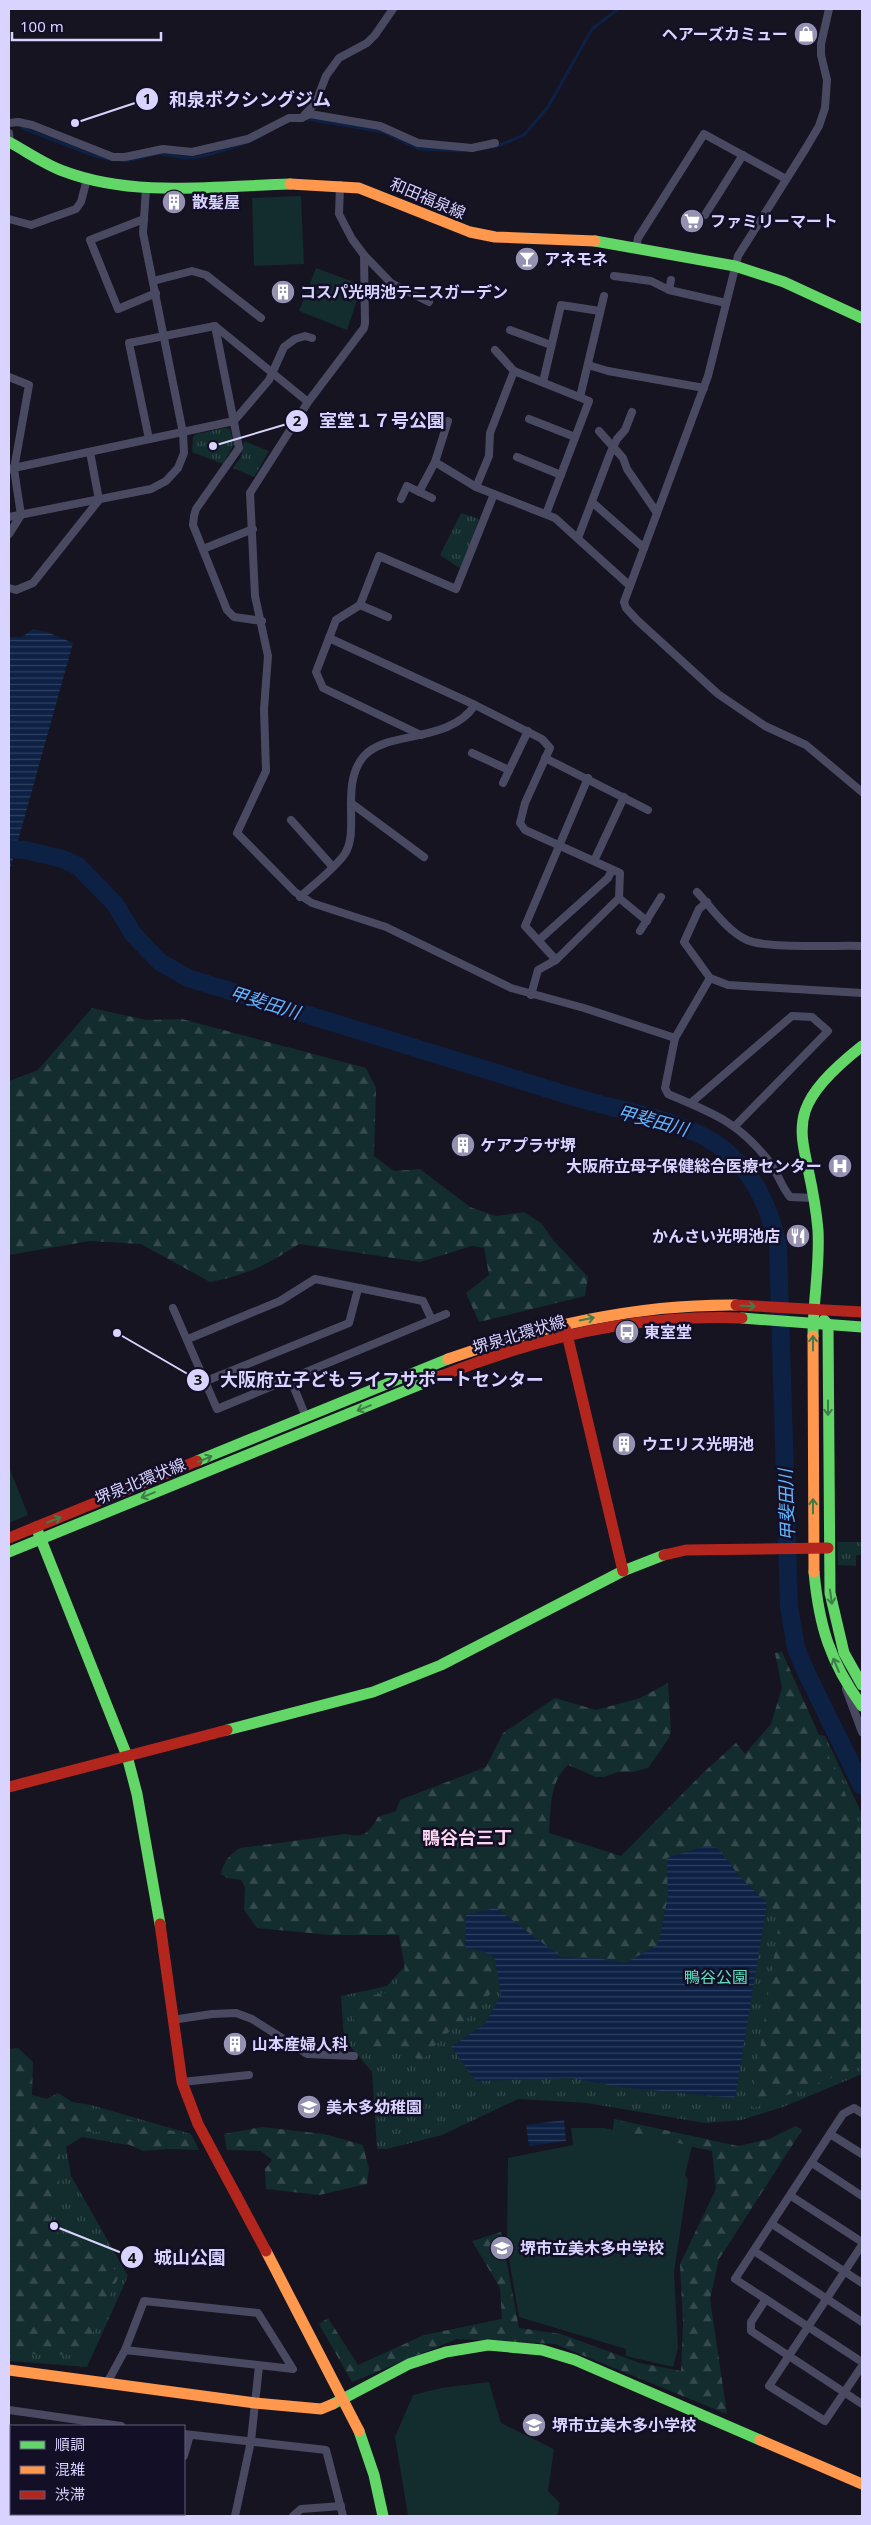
<svg xmlns="http://www.w3.org/2000/svg" width="871" height="2525" font-family="'Noto Sans','Noto Sans JP',sans-serif">
	<defs>
		<pattern id="grass-tufts" width="24" height="20" patternUnits="userSpaceOnUse" patternTransform="scale(1.25)"><rect width="24" height="20" fill="#132c2d"/><path d="M3 7l-1-3M5 7V3M7 7l1-3M15 17l-1-3M17 17v-4M19 17l1-3" fill="none" stroke="#354a4c"/></pattern>
		<pattern id="forest-firs" width="22" height="20" patternUnits="userSpaceOnUse" patternTransform="scale(1.25)"><rect width="22" height="20" fill="#132c2d"/><path d="M5 1l3.5 6h-7zM16 11l3.5 6h-7z" fill="#354a4c"/></pattern>
		<pattern id="water-rules" width="6" height="5" patternUnits="userSpaceOnUse" patternTransform="scale(1.25)"><rect width="6" height="5" fill="#0d2144"/><path d="M0 2.5h6" fill="none" stroke="#304060"/></pattern>
	</defs>
	<rect width="100%" height="100%" fill="#161421"/>
	<g fill="url(#grass-tufts)">
		<path d="M225,428L230,429L234,444L223,464L192,452L193,437L196,434Z"/>
		<path d="M244,441L269,451L254,477L233,468L241,457Z"/>
		<path d="M461,513L479,519L461,569L440,555Z"/>
		<path d="M837,1542H862V1555H856V1566L838,1565Z"/>
		<path d="M778,1725L825,1736L862,1814V2074L783,2107L741,2120L705,2123L587,2103L518,2099L442,2135L387,2149H377L372,2072L344,2039L341,1996L387,1986L405,1966L627,1858Z"/>
		<path d="M58,2093L72,2102L91,2105L191,2134L199,2150L145,2148L82,2137L66,2147L71,2176L128,2276L87,2367L9,2361V2123L22,2112Z"/>
	</g>
	<g fill="url(#forest-firs)">
		<path d="M92,1008L146,1020L182,1019L366,1068L376,1088L374,1156L394,1171L420,1169L470,1207L496,1216L524,1212L541,1223L553,1240L588,1277L585,1296L479,1322L466,1293L489,1275L484,1248L472,1246L420,1262L299,1244C267,1265 247,1275 210,1282L141,1244L90,1241L9,1255V1081L38,1070Z"/>
		<path d="M782,1652L862,1831V2066L751,2109L780,1916L740,1877L718,1848L667,1858L668,1896L658,1945L625,1963L596,1958L561,1957L496,1908L465,1948L482,1951L495,1958L499,1980L480,2009L442,2037L422,2061L388,2046L368,2049L355,2041L352,2000L393,1991L405,1969L399,1935H331L257,1928L244,1910L245,1887L241,1880L227,1878L221,1874C223,1862 230,1854 240,1848L345,1834C365,1838 368,1834 378,1817L396,1811L400,1800L486,1767L503,1733L555,1698L596,1710L640,1698L668,1683L671,1731L669,1738L648,1768L633,1772H618L604,1777H596L568,1765C549,1782 551,1809 549,1833L621,1856L702,1774L736,1743L745,1754L771,1724L782,1688L775,1653Z"/>
		<path d="M18,2048L33,2062L32,2095L188,2135L191,2147L143,2151L102,2132L76,2131L60,2149L59,2195L48,2213L62,2240L96,2243L119,2276L83,2354L43,2355L9,2352V2049Z"/>
		<path d="M614,2119L738,2146L769,2139L796,2126L802,2130L719,2259L710,2299L727,2414L555,2344L457,2339L352,2382L319,2324L328,2318L358,2365L424,2335L502,2319L500,2288L472,2241L501,2232L519,2328L561,2334L640,2363L681,2371L683,2323L680,2264L716,2189L712,2151L613,2130Z"/>
		<path d="M262,2127L324,2134L363,2145L369,2169L367,2184L319,2195L266,2189L265,2169L272,2160L261,2151L227,2150L224,2134Z"/>
	</g>
	<g fill="#132c2d">
		<path d="M301,196L304,264L254,266L252,198Z"/>
		<path d="M316,268L362,285L347,330L299,311Z"/>
		<path d="M9,1467L28,1515L9,1523Z"/>
		<path d="M571,2128H604L692,2146L685,2175L688,2180L674,2272L678,2348L673,2367L626,2356V2349L519,2317L507,2248L508,2158L573,2145Z"/>
		<path d="M489,2382L501,2423L554,2449L548,2491L560,2503L557,2516H408L395,2437L413,2395L441,2388Z"/>
	</g>
	<g fill="url(#water-rules)">
		<path d="M33,629L47,632L73,643L9,873V637H22Z"/>
		<path d="M705,1846L718,1848L740,1877L767,1903L735,2098L620,2087L571,2078L476,2081L451,2047L485,2024L501,1995L495,1958L482,1951L465,1948L466,1915L496,1908L561,1957L596,1958L625,1963L658,1945L668,1896L667,1858Z"/>
		<path d="M564,2120L566,2141L529,2146L526,2125Z"/>
	</g>
	<g fill="none" stroke-linecap="round" stroke-linejoin="round">
		<g stroke="#0d2144" stroke-width="3">
			<path d="M307,119L383,132L419,149L463,151"/>
			<path d="M22,128L95,156L113,160"/>
			<path d="M475,150L498,146L524,135L548,107L592,29L618,9"/>
			<path d="M122,161C134,161 145,156 156,154C167,153 176,157 186,158C203,159 248,143 263,135"/>
		</g>
		<path stroke="#0d2144" stroke-width="18" d="M9,849L25,850L63,859L78,866L115,904L133,934L160,962L188,978C316,1017 444,1057 571,1096C615,1110 681,1119 718,1145C753,1170 769,1205 778,1246L789,1607L796,1648L806,1672L862,1786"/>
		<g stroke="#4a4962" stroke-width="8">
			<path d="M829,9L821,44V55L827,80L825,108L819,126L806,148L738,256L708,376L624,602L626,608L637,620L718,694L765,726L806,745L862,792"/>
			<path d="M303,117L310,114L380,126L418,143L472,148L495,143"/>
			<path d="M9,123L18,122L32,125L113,157H125L163,149L192,152L248,139L289,118H302L316,102L326,76L339,58L367,43L375,35L393,9"/>
			<path d="M9,133L10,143"/>
			<path d="M340,185L339,214L352,239L364,255L365,323L364,328L308,402L250,493L255,596L268,656L264,709L266,771L237,833L295,892L312,903L386,927L511,988L584,1008L675,1038"/>
			<path d="M705,215L743,155"/>
			<path d="M9,219L31,225L76,209L81,202L87,179"/>
			<path d="M144,219L90,240L118,309L156,293"/>
			<path d="M636,247L638,238L704,134L786,179"/>
			<path d="M364,255L391,283L429,302"/>
			<path d="M614,276L651,281L669,290L726,303"/>
			<path d="M153,281L192,271L206,275L261,318"/>
			<path d="M669,290L671,280"/>
			<path d="M510,330L551,345"/>
			<path d="M495,350L514,371"/>
			<path d="M588,365L608,371L704,388"/>
			<path d="M9,377L29,385L14,469L21,515L9,534"/>
			<path d="M543,382L561,305L600,311"/>
			<path d="M580,397L604,296"/>
			<path d="M529,419L575,437"/>
			<path d="M599,431L623,458L627,469L657,513"/>
			<path d="M149,439L129,343L215,326"/>
			<path d="M517,457L561,475"/>
			<path d="M435,462L476,487L555,518L630,586"/>
			<path d="M9,469L234,421L269,380L284,347L295,339L305,336L312,338"/>
			<path d="M476,487L489,456L490,433L514,371L589,401L546,514"/>
			<path d="M419,492L435,462L448,421"/>
			<path d="M401,499L407,486L432,498"/>
			<path d="M592,502L644,548"/>
			<path d="M9,517L151,489L166,481L178,468L184,453L183,433L143,233L146,188"/>
			<path d="M578,538L610,454L617,439L625,430L632,412"/>
			<path d="M203,549L253,529"/>
			<path d="M9,588L16,590L33,583L99,500L90,452"/>
			<path d="M360,605L388,617"/>
			<path d="M262,621L234,617L227,610L193,525L194,516L196,509L239,448L215,326L308,402"/>
			<path d="M329,638L475,705L542,739L550,748L525,803L520,823L525,830L620,873L619,898L647,921"/>
			<path d="M421,735L323,688L316,672L336,620L360,605L379,556L456,589L494,494"/>
			<path d="M472,753L509,770"/>
			<path d="M545,758L648,810"/>
			<path d="M503,783L528,731"/>
			<path d="M351,803L424,857"/>
			<path d="M291,820L332,866"/>
			<path d="M594,861L624,797"/>
			<path d="M697,892C711,907 727,931 747,940C766,949 838,945 862,946"/>
			<path d="M300,897C314,884 333,870 344,855C361,832 339,785 364,756C387,730 449,744 475,705"/>
			<path d="M707,902L699,909L684,942L710,978L728,985L862,993"/>
			<path d="M640,931L661,897"/>
			<path d="M539,940L608,878L612,870"/>
			<path d="M556,960L525,926L588,778"/>
			<path d="M710,978L675,1038L665,1088L668,1094C712,1113 737,1121 768,1160C777,1171 781,1186 790,1197L814,1198"/>
			<path d="M531,995L538,970L556,960L619,898"/>
			<path d="M692,1102L792,1016L812,1017L828,1031L735,1126"/>
			<path d="M173,1308L217,1409L446,1314"/>
			<path d="M188,1339L280,1301L315,1279L423,1301L431,1318"/>
			<path d="M290,1378L306,1417"/>
			<path d="M206,1381L349,1323L358,1289"/>
			<path d="M846,1689L862,1732"/>
			<path d="M172,2020L212,2014L236,2013L252,2019L307,2054L354,2056"/>
			<path d="M182,2082L249,2075"/>
			<path d="M862,2113L854,2108L843,2114L735,2279L862,2362"/>
			<path d="M830,2134L862,2154"/>
			<path d="M812,2163L862,2196"/>
			<path d="M791,2196L862,2242"/>
			<path d="M772,2224L862,2283"/>
			<path d="M862,2245L769,2386L825,2421L862,2366"/>
			<path d="M754,2251L862,2322"/>
			<path d="M766,2299L751,2322V2331L862,2404"/>
			<path d="M107,2383L125,2350L144,2301L258,2313L293,2369L125,2350"/>
			<path d="M9,2410L121,2426"/>
			<path d="M184,2434L326,2450L343,2516"/>
			<path d="M184,2456L190,2435"/>
			<path d="M29,2516L30,2514"/>
			<path d="M97,2516L98,2514"/>
			<path d="M166,2516L167,2514"/>
			<path d="M235,2516L251,2441L259,2366"/>
			<path d="M293,2516L301,2509L341,2506"/>
		</g>
		<g stroke="#63d668" stroke-width="11">
			<path d="M9,142C26,151 44,164 63,171C134,198 215,186 290,184"/>
			<path d="M595,241L735,266L784,282L862,318"/>
			<path d="M742,1318L862,1327"/>
			<path d="M824,1320L828,1325L830,1593L844,1653L862,1685"/>
			<path d="M813,1336C813,1300 820,1267 818,1230C810,1133 769,1120 862,1046"/>
			<path d="M197,1461L448,1359"/>
			<path d="M36,1527L127,1756L137,1794L160,1924"/>
			<path d="M9,1552L441,1376"/>
			<path d="M814,1572C819,1626 830,1662 862,1706"/>
			<path d="M227,1730L373,1692L441,1665L623,1571L664,1555"/>
			<path d="M333,2404L409,2364L446,2352L488,2345L542,2350L575,2360L760,2440"/>
			<path d="M359,2431L374,2475L383,2516"/>
		</g>
		<g stroke="#ff974d" stroke-width="11">
			<path d="M290,184L359,188L470,232L495,237L595,241"/>
			<path d="M813,1336L814,1572"/>
			<path d="M448,1359C543,1326 635,1304 736,1305"/>
			<path d="M266,2251L359,2431"/>
			<path d="M9,2370L255,2403L321,2409L333,2404"/>
			<path d="M760,2440L862,2484"/>
		</g>
		<g stroke="#b3261e" stroke-width="11">
			<path d="M736,1305L862,1312"/>
			<path d="M566,1330L623,1571"/>
			<path d="M441,1376C536,1338 640,1314 742,1318"/>
			<path d="M9,1538L197,1461"/>
			<path d="M664,1555L686,1550L828,1548"/>
			<path d="M9,1787L227,1730"/>
			<path d="M160,1924L182,2082L198,2124L266,2251"/>
		</g>
	</g>
	<defs><path id="oneway-shaft" d="M-6 0H5M1.5-3L5.5 0L1.5 3" fill="none" stroke-width="1.6" stroke-linecap="round" stroke-linejoin="round" transform="scale(1.25)"/></defs>
	<g stroke="#3f7c4a">
		<use href="#oneway-shaft" transform="translate(748 1306) rotate(2)"/>
		<use href="#oneway-shaft" transform="translate(587 1319) rotate(-11)"/>
		<use href="#oneway-shaft" transform="translate(813 1343) rotate(-90)"/>
		<use href="#oneway-shaft" transform="translate(364 1408) rotate(158)"/>
		<use href="#oneway-shaft" transform="translate(828 1408) rotate(90)"/>
		<use href="#oneway-shaft" transform="translate(205 1459) rotate(-23)"/>
		<use href="#oneway-shaft" transform="translate(148 1495) rotate(158)"/>
		<use href="#oneway-shaft" transform="translate(813 1506) rotate(-90)"/>
		<use href="#oneway-shaft" transform="translate(54 1520) rotate(-21)"/>
		<use href="#oneway-shaft" transform="translate(831 1597) rotate(82)"/>
		<use href="#oneway-shaft" transform="translate(836 1665) rotate(-113)"/>
	</g>
	<defs>
		<g id="shop-disc" transform="scale(1.25)"><circle r="9.5" fill="#9591b1" stroke="#130f26"/><path d="M-5-2.5h2.3a2.7 3.5 0 0 1 5.4 0H5L5.5 6h-11ZM-1.5-2.5h3a1.5 2.3 0 0 0-3 0Z" fill="#fff"/></g>
		<g id="building-disc" transform="scale(1.25)"><circle r="9.5" fill="#9591b1" stroke="#130f26"/><path d="M-4-6H4V6H1V3H-1V6H-4ZM-2.5-4.3h1.7v1.8h-1.7ZM.8-4.3h1.7v1.8H.8ZM-2.5-1h1.7V.8h-1.7ZM.8-1h1.7V.8H.8Z" fill="#fff"/></g>
		<g id="supermarket-disc" transform="scale(1.25)"><circle r="9.5" fill="#9591b1" stroke="#130f26"/><path d="M-6-5.5h2.5l.6 2H6L4.5 2H-2.5L-4.4-4H-6ZM-1.5 3.2a1.3 1.3 0 1 0 .1 0ZM3 3.2a1.3 1.3 0 1 0 .1 0Z" fill="#fff"/></g>
		<g id="bar-disc" transform="scale(1.25)"><circle r="9.5" fill="#9591b1" stroke="#130f26"/><path d="M-6-5H6L.8 .8V4.5H3.5V6h-7V4.5H-.8V.8Z" fill="#fff"/></g>
		<g id="hospital-disc" transform="scale(1.25)"><circle r="9.5" fill="#9591b1" stroke="#130f26"/><path d="M-5-5h3v3.5h4V-5h3V5h-3V1.5h-4V5h-3Z" fill="#fff"/></g>
		<g id="restaurant-disc" transform="scale(1.25)"><circle r="9.5" fill="#9591b1" stroke="#130f26"/><path d="M-5-6h1v4h1v-4h1v4h1v-4h1v5L-1.5 .5V6h-2V.5L-5-1ZM5-6V6H3V1.5H1.5Q1.5-4 5-6Z" fill="#fff"/></g>
		<g id="bus-disc" transform="scale(1.25)"><circle r="9.5" fill="#9591b1" stroke="#130f26"/><path d="M-5-6H5V4H4V6H2V4H-2V6H-4V4H-5ZM-3.5-4V0h7V-4ZM-3.5 1.2v1.5H-2V1.2ZM2 1.2v1.5H3.5V1.2Z" fill="#fff"/></g>
		<g id="school-disc" transform="scale(1.25)"><circle r="9.5" fill="#9591b1" stroke="#130f26"/><path d="M0-5L7-2L0 1L-7-2ZM-4 1L0 2.5L4 1V4Q0 6-4 4Z" fill="#fff"/></g>
	</defs>
	<g fill-rule="evenodd">
		<use href="#shop-disc" x="806" y="34"/>
		<use href="#building-disc" x="174" y="202"/>
		<use href="#supermarket-disc" x="692" y="221"/>
		<use href="#bar-disc" x="527" y="259"/>
		<use href="#building-disc" x="283" y="292"/>
		<use href="#building-disc" x="463" y="1145"/>
		<use href="#hospital-disc" x="840" y="1166"/>
		<use href="#restaurant-disc" x="798" y="1236"/>
		<use href="#bus-disc" x="627" y="1332"/>
		<use href="#building-disc" x="624" y="1444"/>
		<use href="#building-disc" x="235" y="2044"/>
		<use href="#school-disc" x="309" y="2107"/>
		<use href="#school-disc" x="502" y="2248"/>
		<use href="#school-disc" x="534" y="2425"/>
	</g>
	<g text-anchor="middle" dominant-baseline="central" stroke-width="5" stroke-linejoin="round" paint-order="stroke">
		<g font-size="16" font-weight="bold" fill="#d9d4ff" stroke="#130f26" text-anchor="start">
			<text x="788" y="34" text-anchor="end">ヘアーズカミュー</text>
			<text x="192" y="202">散髪屋</text>
			<text x="710" y="221">ファミリーマート</text>
			<text x="544" y="259">アネモネ</text>
			<text x="300" y="292">コスパ光明池テニスガーデン</text>
			<text x="480" y="1145">ケアプラザ堺</text>
			<text x="822" y="1166" text-anchor="end">大阪府立母子保健総合医療センター</text>
			<text x="780" y="1236" text-anchor="end">かんさい光明池店</text>
			<text x="644" y="1332">東室堂</text>
			<text x="642" y="1444">ウエリス光明池</text>
			<text x="252" y="2044">山本産婦人科</text>
			<text x="326" y="2107">美木多幼稚園</text>
			<text x="520" y="2248">堺市立美木多中学校</text>
			<text x="552" y="2425">堺市立美木多小学校</text>
		</g>
		<g font-size="16" fill="#d9d4ff" stroke="#130f26">
			<text transform="translate(428 198) rotate(23)">和田福泉線</text>
			<text transform="translate(519 1334) rotate(-17)">堺泉北環状線</text>
			<text transform="translate(140 1481) rotate(-22)">堺泉北環状線</text>
		</g>
		<g font-size="16" fill="#5fe0c0" stroke="#130f26">
			<text x="716" y="1977">鴨谷公園</text>
		</g>
		<g font-size="18" font-style="italic" fill="#62b6ff" stroke="#130f26">
			<text transform="translate(265 1002) rotate(17)">甲斐田川</text>
			<text transform="translate(653 1120) rotate(15)">甲斐田川</text>
			<text transform="translate(786 1505) rotate(-92)">甲斐田川</text>
		</g>
		<g font-size="18" font-weight="bold" fill="#ffd6f0" stroke="#130f26">
			<text x="467" y="1837">鴨谷台三丁</text>
		</g>
	</g>
	<path fill="none" stroke="#d9d4ff" stroke-width="2" d="M75 123L147 99M213 446L297 421M117 1333L198 1380M54 2226L132 2257"/>
	<g fill="#d9d4ff" stroke="#130f26" stroke-width="2">
		<circle cx="75" cy="123" r="5"/>
		<circle cx="213" cy="446" r="5"/>
		<circle cx="117" cy="1333" r="5"/>
		<circle cx="54" cy="2226" r="5"/>
		<circle cx="147" cy="99" r="12"/>
		<circle cx="297" cy="421" r="12"/>
		<circle cx="198" cy="1380" r="12"/>
		<circle cx="132" cy="2257" r="12"/>
	</g>
	<g font-size="15" text-anchor="middle" font-weight="bold" fill="#111">
		<text x="147" y="104">1</text>
		<text x="297" y="426">2</text>
		<text x="198" y="1385">3</text>
		<text x="132" y="2263">4</text>
	</g>
	<g font-size="18" text-anchor="middle" font-weight="bold" fill="#d9d4ff" stroke="#130f26" stroke-width="5" stroke-linejoin="round" paint-order="stroke">
		<text x="250" y="106">和泉ボクシングジム</text>
		<text x="382" y="427">室堂１７号公園</text>
		<text x="382" y="1386">大阪府立子どもライフサポートセンター</text>
		<text x="190" y="2264">城山公園</text>
	</g>
	<rect width="871" height="2525" fill="none" stroke="#d9d4ff" stroke-width="20"/>
	<rect x="10" y="2425" width="175" height="90" fill="#130f26" stroke="#625e7d"/>
	<rect x="20" y="2441" width="25" height="8" fill="#63d668" stroke="#625e7d"/>
	<text x="55" y="2450" font-size="15" fill="#d9d4ff">順調</text>
	<rect x="20" y="2466" width="25" height="8" fill="#ff974d" stroke="#625e7d"/>
	<text x="55" y="2475" font-size="15" fill="#d9d4ff">混雑</text>
	<rect x="20" y="2491" width="25" height="8" fill="#b3261e" stroke="#625e7d"/>
	<text x="55" y="2500" font-size="15" fill="#d9d4ff">渋滞</text>
	<path d="M12 32v8h149v-8" fill="none" stroke="#d9d4ff" stroke-width="2.5"/>
	<text x="20" y="32" font-size="15" fill="#d9d4ff" stroke="#130f26" stroke-width="4" paint-order="stroke">100 m</text>
</svg>
